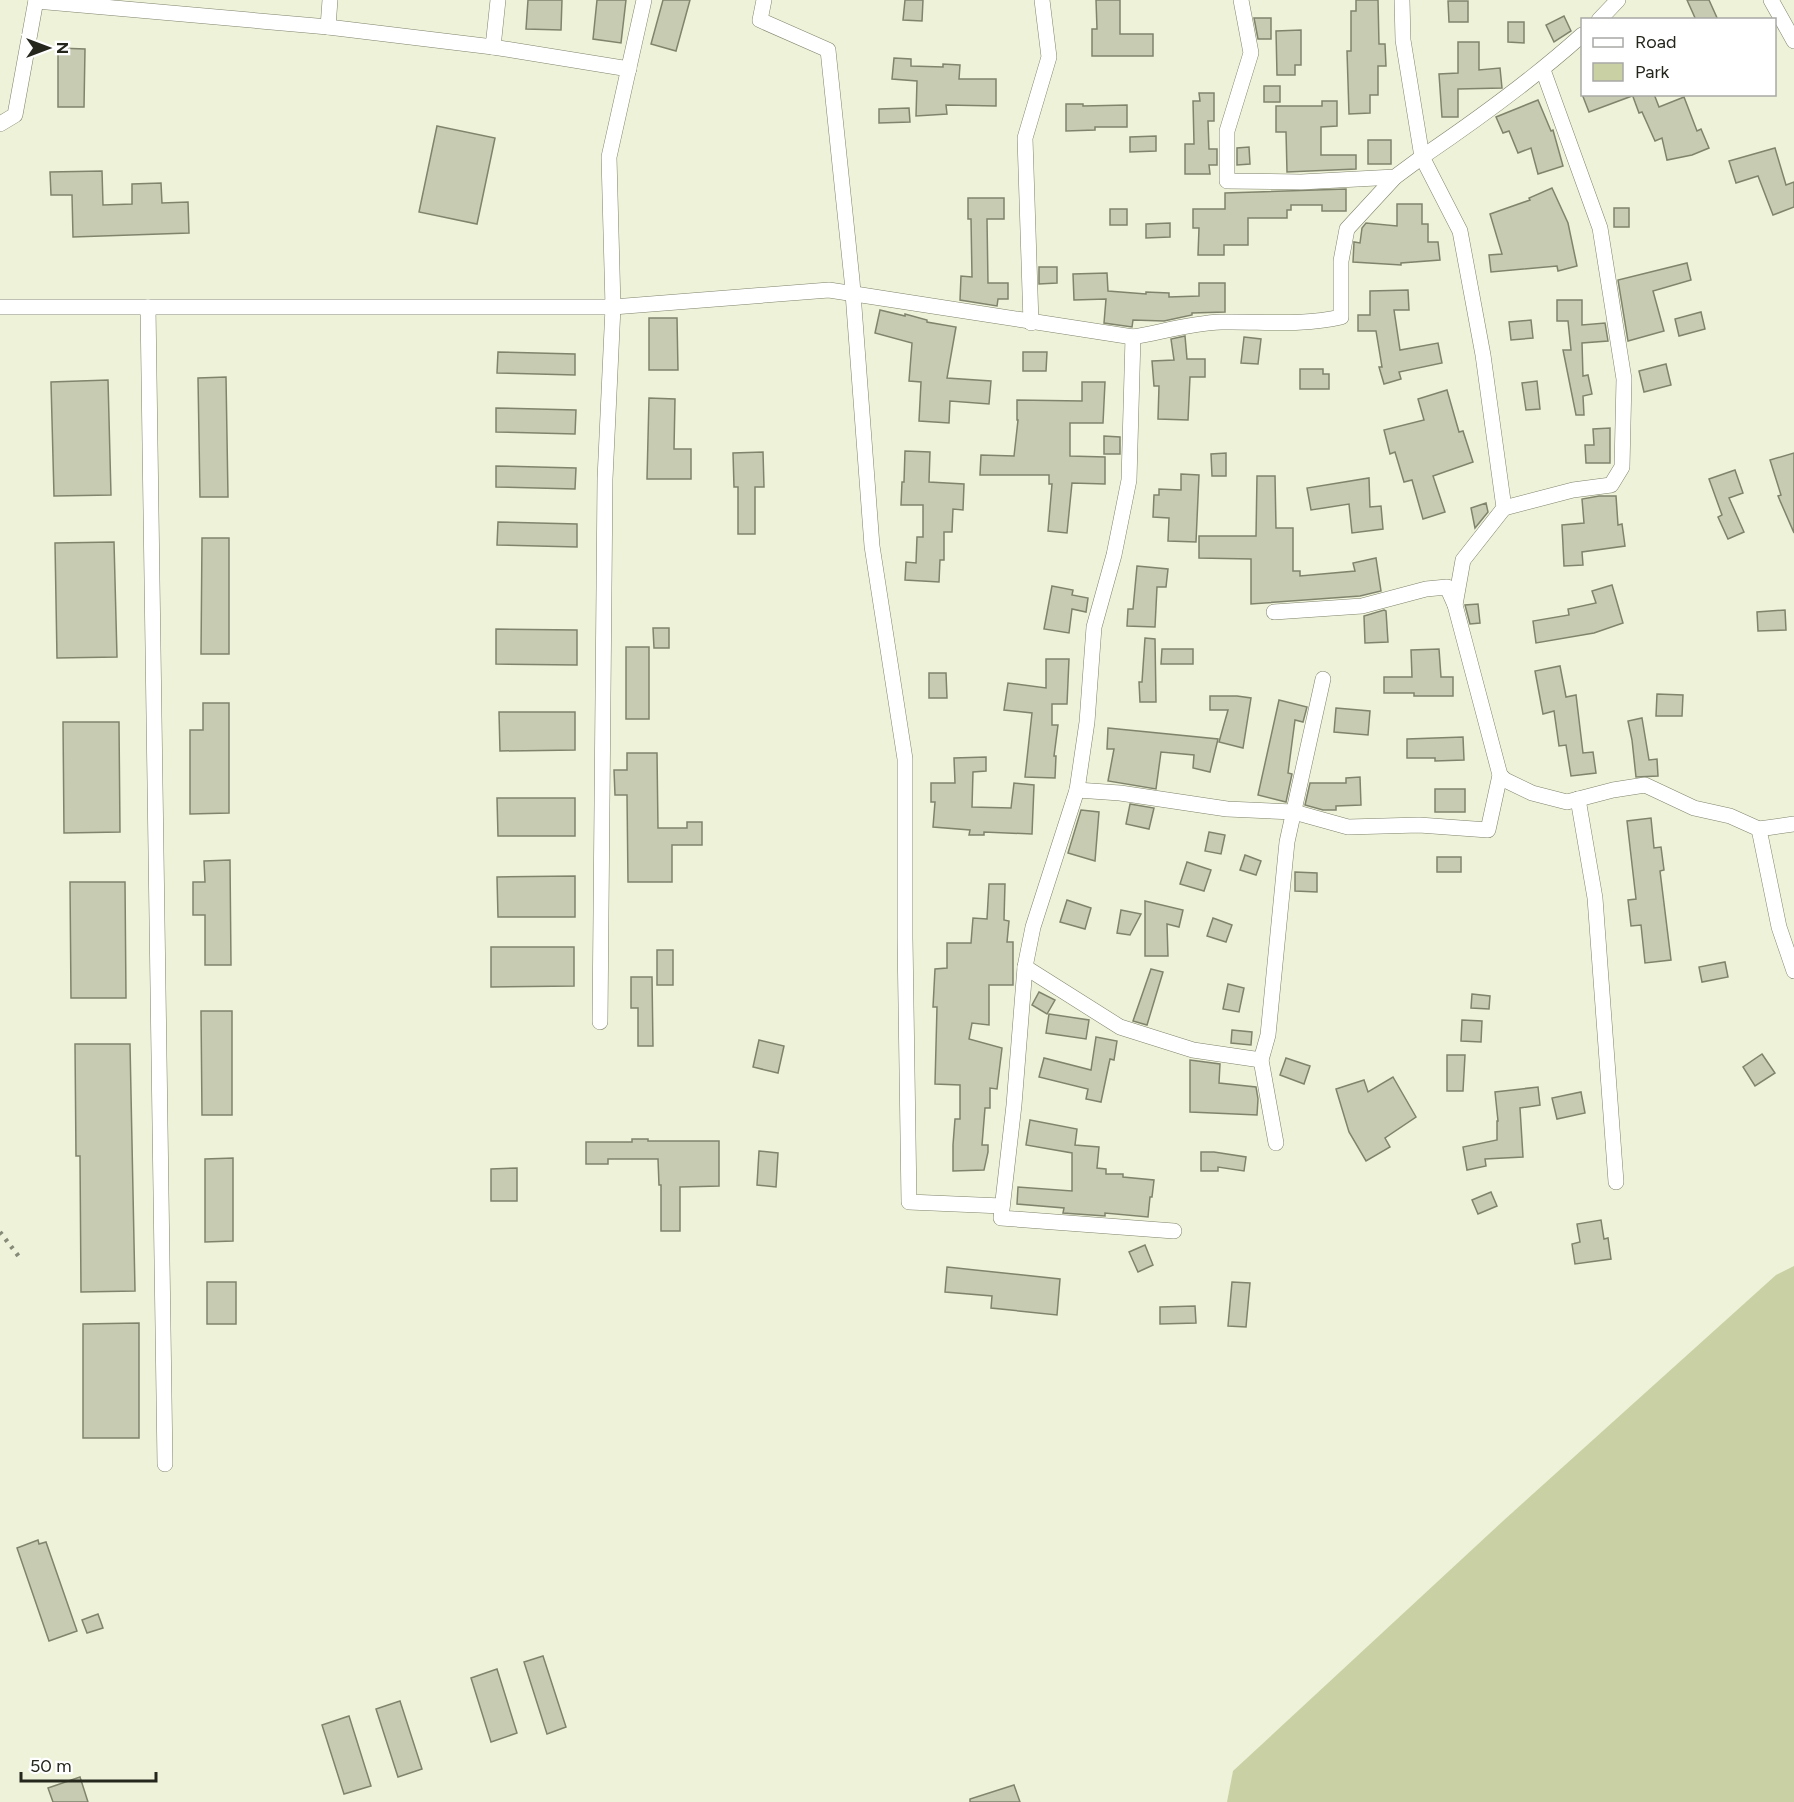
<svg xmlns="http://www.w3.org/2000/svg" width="1794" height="1802" font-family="Figtree,sans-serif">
	<rect width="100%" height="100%" fill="#edf2d8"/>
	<path fill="#c8d0a4" d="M1794,1266V1802H1227L1233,1771L1503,1521L1776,1275Z"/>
	<g fill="#c6cbb1" stroke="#80846c" stroke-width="1.5">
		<path d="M528,0H562L561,30L526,29Z"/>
		<path d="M597,0H626L621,43L593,39Z"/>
		<path d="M663,0H690L676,51L651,44Z"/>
		<path d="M905,0H923L922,21L903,20Z"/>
		<path d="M1096,0H1120V34H1153V56H1092V29H1097Z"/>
		<path d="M1356,0H1378L1379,44H1385L1386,66H1378V95H1370V113L1349,114L1347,51H1351V11H1356Z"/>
		<path d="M1687,0H1709L1718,20H1696Z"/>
		<path d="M1448,1H1468V22H1449Z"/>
		<path d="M1564,16L1571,31L1554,42L1546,25Z"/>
		<path d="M1254,18H1271V39H1258Z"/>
		<path d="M1508,22H1524V43L1508,42Z"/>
		<path d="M1301,30V65H1295V75H1277L1276,31Z"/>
		<path d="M1458,42H1479V70L1500,68L1502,88L1458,89V117H1442L1439,74L1458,73Z"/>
		<path d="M58,48L85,49L84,107H58Z"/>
		<path d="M894,58L911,59V66L943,67V64L960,65L959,79H996V106L946,105L947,114L916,116L917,81L892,79Z"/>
		<rect x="1264" y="86" width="16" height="16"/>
		<path d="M1199,93H1214V121H1208L1209,149H1217V165H1209L1210,174H1185V144H1194L1193,101H1200Z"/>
		<path d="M1582,94H1631L1632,96L1589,112Z"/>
		<path d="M1632,94H1654L1659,107L1684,97L1697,131L1701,129L1709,148L1692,155L1667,160L1662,138L1655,141L1642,112L1639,113Z"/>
		<path d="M1538,100L1551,131L1553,130L1563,166L1538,174L1531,148L1518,153L1509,131L1503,133L1496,117Z"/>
		<path d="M1322,101H1337V126L1321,127V155H1356V169L1287,172L1286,132H1276V106H1322Z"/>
		<path d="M1066,104H1083V106L1127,105V127H1095V130L1066,131Z"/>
		<path d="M909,108L910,122L879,123V109Z"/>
		<path d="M437,126L495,138L477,224L419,212Z"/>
		<path d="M1156,136V151L1130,152V137Z"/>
		<rect x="1368" y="140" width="23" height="24"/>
		<path d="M1249,147L1250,164L1237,165V148Z"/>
		<path d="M1775,148L1786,185L1794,182V207L1773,215L1758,176L1736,183L1729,161Z"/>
		<path d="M102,171L103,205L132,204V184L161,183L162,203L188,202L189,233L73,237L72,195H51L50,172Z"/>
		<path d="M1552,188L1568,223L1577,266L1558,271L1557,266L1491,272L1489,255L1502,254L1490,214L1530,200L1529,198Z"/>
		<path d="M1346,189V211H1322V205H1291V210H1287V218H1248V245H1224V255H1198L1199,228H1193V209H1225V193Z"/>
		<path d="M968,198H1004V219H987L988,283H1008V299H998L997,306L960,300L961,276L972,277L971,219H968Z"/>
		<path d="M1397,204H1422V224H1428V242H1438L1440,260L1401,263V265L1353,262L1354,242L1360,243L1362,228L1366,223L1397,226Z"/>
		<rect x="1614" y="208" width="15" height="19"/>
		<rect x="1110" y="209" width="17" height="16"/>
		<path d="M1170,223V237L1146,238V224Z"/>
		<path d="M1687,263L1691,280L1653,291L1664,331L1628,341L1618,280Z"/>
		<path d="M1039,267H1057V283L1039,284Z"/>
		<path d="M1107,273L1108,291L1146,294V292L1169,293V297L1199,296V283H1225V312L1192,313V315L1164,321L1133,320L1132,327L1104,323L1106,299L1074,300L1073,274Z"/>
		<path d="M1408,290L1409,310H1394L1400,350L1438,343L1442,363L1399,372L1401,379L1384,384L1379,367H1382L1376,331H1358V315H1370V291Z"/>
		<path d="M1557,300H1582V325L1605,323L1608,341L1582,343L1583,376L1588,375L1592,394L1583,396L1584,415H1576L1563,350H1571L1568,321H1557Z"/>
		<path d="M880,310L905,316V314L927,320V322L956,327L947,378L991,381L989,404L950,401L949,423L919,421L921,382L909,381L912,343L875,333Z"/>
		<path d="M1701,312L1705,329L1679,336L1675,319Z"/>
		<path d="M649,318H677L678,370H649Z"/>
		<path d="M1531,320L1533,338L1511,340L1509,322Z"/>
		<path d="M1185,336L1187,359H1205V377H1190L1188,420L1158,419L1159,386H1154L1152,361L1174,360L1171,339Z"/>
		<path d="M1244,337L1261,339L1258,364L1241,363Z"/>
		<path d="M498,352L575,354V375L497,373Z"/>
		<path d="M1023,352H1047L1046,371H1023Z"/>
		<path d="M1666,364L1671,385L1644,392L1639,371Z"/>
		<path d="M1300,369H1323V374H1329V389H1300Z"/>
		<path d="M226,377L228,497H200L198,378Z"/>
		<path d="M108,380L111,495L54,496L51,382Z"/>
		<path d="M1537,381L1540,409L1526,410L1522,383Z"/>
		<path d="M1082,382H1105L1103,423H1070V456L1105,457V484L1072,483L1067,533L1048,531L1052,484H1049V475H980L981,455L1014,456L1018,420H1017V400L1082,401Z"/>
		<path d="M1447,390L1459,432L1463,431L1473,462L1433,476L1445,512L1423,519L1412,480L1404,482L1395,452L1390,454L1384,430L1424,420L1418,399Z"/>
		<path d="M649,398L675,399L674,449H691V479H647Z"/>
		<path d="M496,408L576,410L575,434L496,432Z"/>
		<path d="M1610,428V463H1586L1585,445H1594L1593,429Z"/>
		<path d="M1104,436L1120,437V454H1104Z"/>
		<path d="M905,451L930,452L929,482L964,484L963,510L953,509L952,532H944V560H940L939,582L905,580L906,562L916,563L917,537H923V505H901L902,482H904Z"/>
		<path d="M763,452L764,487H755V534H738V487H734L733,453Z"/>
		<path d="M1226,453V476H1212L1211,454Z"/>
		<path d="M1794,453V533L1778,496L1781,495L1770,460Z"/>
		<path d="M496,466L576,468L575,489L496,487Z"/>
		<path d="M1735,470L1743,493L1729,498L1744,532L1728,539L1718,517L1722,515L1709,479Z"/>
		<path d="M1181,474L1199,475L1196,542L1168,541L1169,518L1153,517L1154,495H1159V489L1181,490Z"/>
		<path d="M1257,476H1275L1276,528H1293V571H1300V576L1355,571L1353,563L1376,558L1381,591L1360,596L1251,604V559L1199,558V536H1256Z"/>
		<path d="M1369,478L1370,507L1381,506L1383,529L1352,533L1349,504L1311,510L1307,488Z"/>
		<path d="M1599,496H1616L1618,525L1622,524L1625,546L1582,552L1583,565L1564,566L1562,525L1584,523L1582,499Z"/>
		<path d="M1486,503L1488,512L1475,528L1471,508Z"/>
		<path d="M498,522L577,524V547L497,545Z"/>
		<path d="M202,538H229V654H201Z"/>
		<path d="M114,542L117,657L57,658L55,543Z"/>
		<path d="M1137,566L1168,569L1166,587H1157L1155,627L1127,626L1128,609H1133Z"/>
		<path d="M1612,585L1623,623L1594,633L1536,643L1533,621L1569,615L1568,609L1596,603L1592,591Z"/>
		<path d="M1052,586L1073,590L1072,595L1088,598L1086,612L1072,609L1069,633L1044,629Z"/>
		<path d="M1478,604L1480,623L1470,624L1465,605Z"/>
		<path d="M1384,610L1386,611L1388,642L1365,643L1364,616Z"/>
		<path d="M1785,610L1786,630L1758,631L1757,612Z"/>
		<path d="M653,628H669V648H654Z"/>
		<path d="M496,629L577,630V665L496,664Z"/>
		<path d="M1145,638L1155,639L1156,702H1140L1139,682H1142Z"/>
		<rect x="626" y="647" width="23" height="72"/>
		<path d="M1162,649H1193V664H1161Z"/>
		<path d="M1439,649L1441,677H1453V696H1414V693H1384V677H1412L1411,650Z"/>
		<path d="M1046,659H1069L1067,704H1052V725H1058L1054,756H1056L1055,778L1025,777L1032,713L1004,710L1008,683L1046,688Z"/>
		<path d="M1560,666L1566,697L1576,695L1583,753L1593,752L1596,773L1571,776L1566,745L1559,746L1554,711L1543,714L1535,671Z"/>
		<path d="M929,673H946L947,698H929Z"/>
		<path d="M1657,694L1683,695L1682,716H1656Z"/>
		<path d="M1210,696H1237L1251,698L1243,748L1219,742L1228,710H1210Z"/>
		<path d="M1279,700L1307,707L1303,722L1295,720L1288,773L1292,774L1286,802L1258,795Z"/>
		<path d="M203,703H229V813L190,814V730H203Z"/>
		<path d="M1336,708L1370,711L1368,735L1334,732Z"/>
		<path d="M499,712H575V750L500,751Z"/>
		<path d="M1642,718L1649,760L1657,759L1658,776L1636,777L1632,740L1628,721Z"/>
		<path d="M63,722H119L120,832L64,833Z"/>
		<path d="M1108,728L1218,739L1210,772L1193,768L1194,755L1161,752L1156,789L1108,781L1114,749H1107Z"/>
		<path d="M1463,737L1464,760L1435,761V758H1407V739Z"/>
		<path d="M627,753H657L658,828H687V822H702V845H672V882H628L627,795H615L614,770H627Z"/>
		<path d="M986,757V771L973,772L972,807L1011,808L1014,783L1034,785L1032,834L984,832V835H969L970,830L933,827L935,802H931V783H955L954,758Z"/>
		<path d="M1360,777L1361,805L1336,806V810H1323L1305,805L1310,783H1346V778Z"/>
		<rect x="1435" y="789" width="30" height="23"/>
		<path d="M497,798H575V836H498Z"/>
		<path d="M1130,804L1154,808L1149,829L1126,824Z"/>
		<path d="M1081,810L1099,812L1095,861L1068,853Z"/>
		<path d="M1651,818L1654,848L1661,847L1664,870L1660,871L1671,960L1645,963L1641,925L1631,926L1628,900L1636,899L1627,821Z"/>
		<path d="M1209,832L1225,835L1221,854L1205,851Z"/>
		<path d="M1245,855L1261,861L1256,875L1240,870Z"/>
		<rect x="1437" y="857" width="24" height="15"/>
		<path d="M230,860L231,965H205V915H193V882H205L204,861Z"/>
		<path d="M1187,862L1211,870L1204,891L1180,884Z"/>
		<path d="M1295,872L1317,873V892L1295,891Z"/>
		<path d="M575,876V917H498L497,877Z"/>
		<path d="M70,882H125L126,998H71Z"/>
		<path d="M989,884H1005L1004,920L1009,921L1007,942H1013V985H989V1025L972,1023L969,1039L1002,1048L997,1089L990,1088V1108H985L982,1145H988V1152L984,1170L953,1171V1145L955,1119H960V1085L935,1084L937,1007H933L935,969L947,968V943H971L973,918L987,919Z"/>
		<path d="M1067,900L1091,908L1085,929L1060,922Z"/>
		<path d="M1145,901L1183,910L1179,927L1167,924L1168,956H1145Z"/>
		<path d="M1121,910L1141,914L1130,935L1117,933Z"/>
		<path d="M1213,918L1232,925L1226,942L1207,936Z"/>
		<path d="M491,947H574V986L491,987Z"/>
		<rect x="657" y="950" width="16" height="35"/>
		<path d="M1725,962L1728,977L1702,982L1699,967Z"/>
		<path d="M1151,969L1163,972L1147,1025L1133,1021Z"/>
		<path d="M631,977H652L653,1046H638V1008H631Z"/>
		<path d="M1228,984L1244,988L1239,1012L1223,1009Z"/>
		<path d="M1039,992L1055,1000L1047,1014L1032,1005Z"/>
		<path d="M1472,994L1490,996L1489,1009L1471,1008Z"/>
		<path d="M201,1011H232V1115H202Z"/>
		<path d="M1049,1014L1089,1020L1086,1039L1046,1033Z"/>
		<path d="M1462,1020L1482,1021L1481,1042L1461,1041Z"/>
		<path d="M1232,1030L1252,1032L1251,1045L1231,1043Z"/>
		<path d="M1096,1037L1117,1041L1114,1060L1110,1059L1101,1102L1086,1099L1088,1089L1039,1077L1044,1058L1091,1070Z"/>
		<path d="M759,1040L784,1046L778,1073L753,1067Z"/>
		<path d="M75,1044H130L135,1291L81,1292L80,1156H76Z"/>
		<path d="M1762,1054L1775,1073L1755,1086L1743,1067Z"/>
		<path d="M1447,1055H1465L1463,1091H1447Z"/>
		<path d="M1286,1058L1310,1066L1304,1084L1280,1075Z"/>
		<path d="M1190,1060L1220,1064L1219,1083L1256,1087L1258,1099L1257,1115L1190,1112Z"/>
		<path d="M1393,1077L1416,1117L1385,1138L1390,1147L1366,1161L1349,1132L1336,1089L1364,1080L1368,1092Z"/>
		<path d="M1538,1087L1540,1105L1520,1108L1523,1157L1485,1159L1486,1166L1467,1170L1463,1147L1497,1140V1121H1498L1495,1092Z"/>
		<path d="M1581,1092L1585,1113L1557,1119L1552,1098Z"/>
		<path d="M1030,1120L1077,1129L1075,1145L1099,1147L1097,1168L1106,1169V1174H1123V1177L1154,1180L1152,1197H1150L1148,1217L1105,1213V1216L1063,1213L1064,1208L1017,1204L1018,1187L1072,1191V1153L1026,1145Z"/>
		<path d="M632,1139H648V1141H719V1186L680,1187V1231H661V1185H659L658,1159H608V1164H586V1142H632Z"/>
		<path d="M759,1151L778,1153L776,1187L757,1185Z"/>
		<path d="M1201,1152H1214L1246,1157L1244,1171L1218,1167V1171H1201Z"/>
		<path d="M233,1158V1241L205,1242V1159Z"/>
		<path d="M517,1168V1201H491V1169Z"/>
		<path d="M1491,1192L1497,1206L1478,1214L1472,1200Z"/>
		<path d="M1601,1220L1604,1239L1608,1238L1611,1259L1575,1264L1572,1244L1580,1242L1577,1224Z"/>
		<path d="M1145,1245L1153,1265L1138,1272L1129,1252Z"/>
		<path d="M947,1267L1060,1279L1057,1315L991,1308L992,1296L945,1292Z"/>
		<rect x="207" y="1282" width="29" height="42"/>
		<path d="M1232,1282L1250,1283L1246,1327L1228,1326Z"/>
		<path d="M1195,1306L1196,1323L1160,1324V1307Z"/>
		<path d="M139,1323V1438H83V1324Z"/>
		<path d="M38,1540L39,1544L46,1542L77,1631L49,1641L17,1548Z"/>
		<path d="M98,1614L103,1628L87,1633L82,1620Z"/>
		<path d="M543,1656L566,1727L547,1734L524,1662Z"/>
		<path d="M497,1669L517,1733L491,1742L471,1678Z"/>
		<path d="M400,1701L422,1769L398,1777L376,1709Z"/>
		<path d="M349,1716L371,1786L344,1794L322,1725Z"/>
		<path d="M80,1777L88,1802H53L48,1788Z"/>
		<path d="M1014,1785L1020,1802H970V1799Z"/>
	</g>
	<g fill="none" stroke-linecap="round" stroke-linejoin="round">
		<g stroke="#7f836b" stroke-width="16">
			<g id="minor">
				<path d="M764,0L760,20L828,50L852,280L872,546L905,759V938L909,1202L1002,1206"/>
				<path d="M1241,0L1251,53L1227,131V181L1301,182L1395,177L1422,157L1403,40L1402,0"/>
				<path d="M1771,0L1794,41"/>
				<path d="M36,1L328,27L493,47L498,0"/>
				<path d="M1599,20L1618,0"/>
				<path d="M328,27L330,0"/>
				<path d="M493,47L629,69"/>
				<path d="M0,124L15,115L36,0"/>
				<path d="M0,307H613L829,290L1133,337L1129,480L1114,555L1094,627L1087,722L1077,790L1033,927L1025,967L1014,1105L1001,1218L1174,1231"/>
				<path d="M148,307L165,1464"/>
				<path d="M1031,323L1025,138L1049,57L1042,0"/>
				<path d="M1133,337C1162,332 1192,323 1221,322C1261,321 1302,326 1341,317V261L1347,229L1395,177"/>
				<path d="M1504,508L1573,490L1611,485L1622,467L1624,379L1600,228L1543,70"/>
				<path d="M1274,612L1362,606L1426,589L1447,587L1455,605"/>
				<path d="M1500,775L1505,780L1532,793L1567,802L1613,790L1645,785L1694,808L1730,816L1759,829"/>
				<path d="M1077,790L1120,793L1227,809L1294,812L1348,827L1419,825L1488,830L1500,775L1455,605L1463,560L1504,508L1483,355L1460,231L1422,157C1478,119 1532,80 1582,35"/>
				<path d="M1578,799L1595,898L1616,1182"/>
				<path d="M1794,824L1759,829L1779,927L1794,971"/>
				<path d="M1025,967L1120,1027L1193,1050L1261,1060"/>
				<path d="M600,1022L605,479L613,307L609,157L644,0"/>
				<path d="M1276,1143L1261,1060L1268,1035L1287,842L1323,679"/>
			</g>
		</g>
		<use href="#minor" stroke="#fff" stroke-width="15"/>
		<path stroke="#868a78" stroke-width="4.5" stroke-dasharray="3 6" stroke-linecap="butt" d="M0,1232L20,1258"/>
	</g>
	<rect x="1581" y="18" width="195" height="78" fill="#ffffff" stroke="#a8a9a5" stroke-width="1.5"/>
	<rect x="1593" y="38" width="30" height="9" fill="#ffffff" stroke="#a8a9a5" stroke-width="1.5"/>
	<text x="1635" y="48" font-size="18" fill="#25271d">Road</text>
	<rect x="1593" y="63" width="30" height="18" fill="#c8d0a4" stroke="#a8a9a5" stroke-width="1.5"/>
	<text x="1635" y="78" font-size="18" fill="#25271d">Park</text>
	<g transform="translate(48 48) rotate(90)" stroke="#ffffff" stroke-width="4.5" paint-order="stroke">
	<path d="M0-4.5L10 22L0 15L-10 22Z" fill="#25271d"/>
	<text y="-9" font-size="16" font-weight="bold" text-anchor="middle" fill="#25271d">N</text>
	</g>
	<path d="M21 1772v9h135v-9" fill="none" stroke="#25271d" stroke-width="3"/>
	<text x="30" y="1772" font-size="18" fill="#25271d" stroke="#ffffff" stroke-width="4.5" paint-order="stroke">50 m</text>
</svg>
